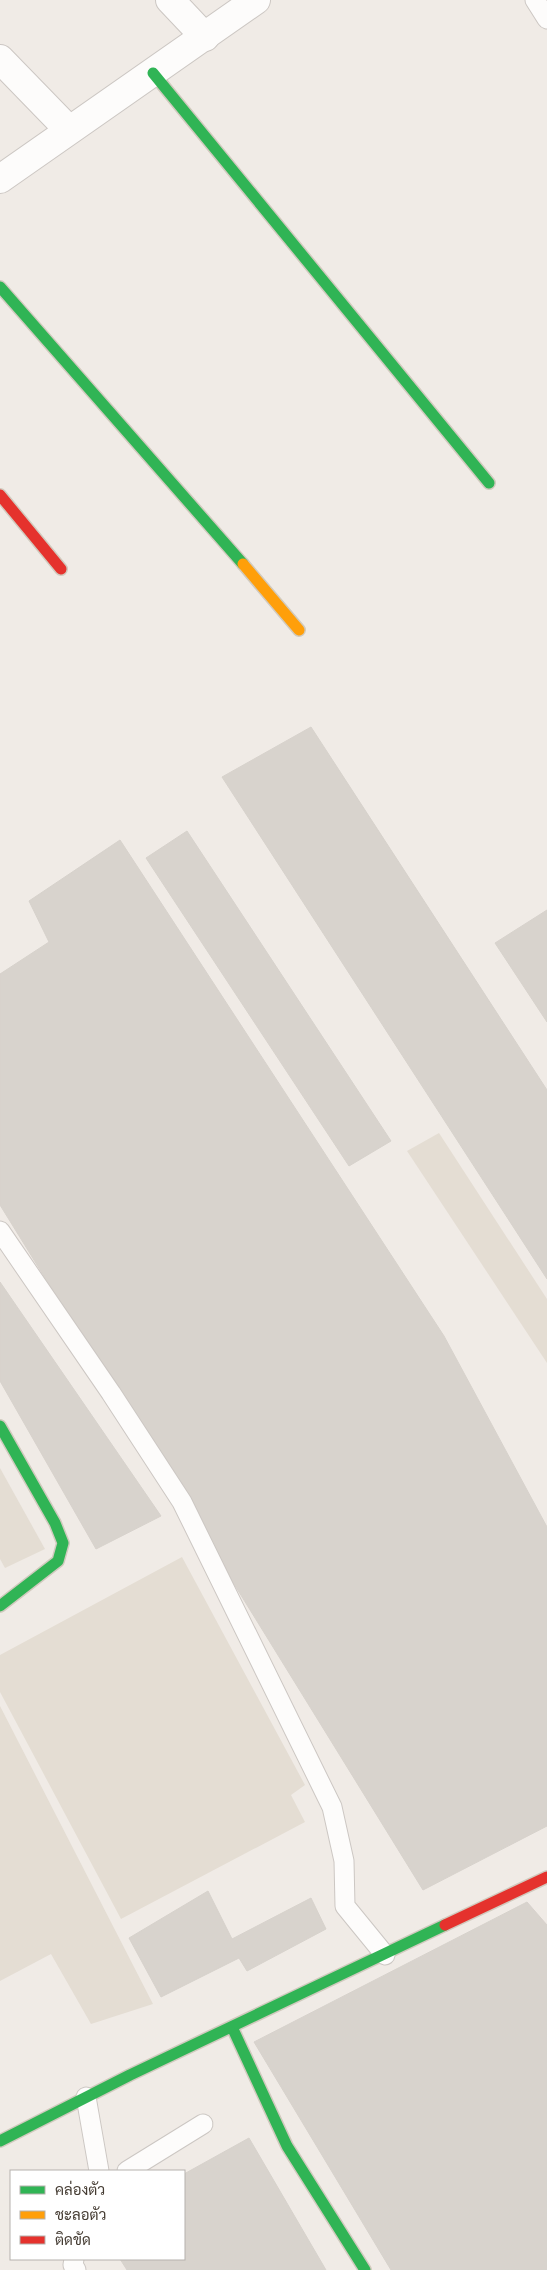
<svg xmlns="http://www.w3.org/2000/svg" width="547" height="2270" font-family="'Fira Sans Condensed',Sarabun,sans-serif">
	<rect width="100%" height="100%" fill="#f0ebe6"/>
	<g fill="#e4ddd3">
		<path d="M439,1133L547,1299V1363L407,1151Z"/>
		<path d="M0,1468L45,1549L5,1568L0,1559Z"/>
		<path d="M182,1557L305,1785L291,1795L305,1822L121,1919L0,1692V1655Z"/>
		<path d="M0,1706L153,2004L91,2024L51,1954L0,1981Z"/>
	</g>
	<g fill="#d8d3cd" stroke="#d7d2cc">
		<path d="M311,727L547,1090V1279L222,777Z"/>
		<path d="M187,831L391,1141L349,1166L146,858Z"/>
		<path d="M120,840L444,1336L547,1527V1826L423,1890L0,1205V974L49,942L29,901Z"/>
		<path d="M547,910V1022L495,943Z"/>
		<path d="M0,1282L161,1516L96,1549L0,1381Z"/>
		<path d="M208,1891L232,1939L311,1898L326,1929L247,1971L239,1958L161,1997L129,1938Z"/>
		<path d="M527,1902L547,1925V2270H391L254,2042Z"/>
		<path d="M249,2138L326,2270H127L120,2259H184V2174Z"/>
	</g>
	<g fill="none" stroke-linecap="round" stroke-linejoin="round">
		<g stroke="#ccc7c3" stroke-width="21">
			<g id="lane">
				<path d="M535,0L547,19"/>
				<path d="M0,1231L111,1393L182,1502L332,1807L344,1861L345,1906L385,1955"/>
				<path d="M86,2097L99,2171"/>
				<path d="M127,2171L203,2124"/>
				<path d="M74,2259L73,2265L76,2270"/>
			</g>
		</g>
		<g stroke="#ccc7c3" stroke-width="30">
			<g id="street">
				<path d="M170,0L205,37"/>
				<path d="M0,59L69,130"/>
				<path d="M0,179L256,0"/>
			</g>
		</g>
		<g stroke="#d1cabe" stroke-width="14">
			<g id="fast">
				<path d="M153,73L489,483"/>
				<path d="M0,287L243,564"/>
				<path d="M0,1426L55,1523L63,1543L58,1561L0,1606"/>
				<path d="M232,2027L287,2146L365,2270"/>
				<path d="M0,2141L130,2075L445,1925"/>
			</g>
		</g>
		<g stroke="#d1cabe" stroke-width="14">
			<path id="slow" d="M243,564L299,630"/>
		</g>
		<g stroke="#d1cabe" stroke-width="14">
			<g id="jam">
				<path d="M0,495L61,569"/>
				<path d="M445,1925L547,1877"/>
			</g>
		</g>
		<use href="#lane" stroke="#fdfcfb" stroke-width="19"/>
		<use href="#street" stroke="#fdfcfb" stroke-width="28"/>
		<use href="#fast" stroke="#30b455" stroke-width="11"/>
		<use href="#slow" stroke="#ff9f0a" stroke-width="11"/>
		<use href="#jam" stroke="#e5322d" stroke-width="11"/>
	</g>
	<rect x="10" y="2170" width="175" height="90" fill="#ffffff" stroke="#b5b1ad"/>
	<rect x="20" y="2186" width="25" height="8" fill="#30b455" stroke="#b5b1ad"/>
	<text x="55" y="2195" font-size="15" fill="#453c33">คล่องตัว</text>
	<rect x="20" y="2211" width="25" height="8" fill="#ff9f0a" stroke="#b5b1ad"/>
	<text x="55" y="2220" font-size="15" fill="#453c33">ชะลอตัว</text>
	<rect x="20" y="2236" width="25" height="8" fill="#e5322d" stroke="#b5b1ad"/>
	<text x="55" y="2245" font-size="15" fill="#453c33">ติดขัด</text>
</svg>
